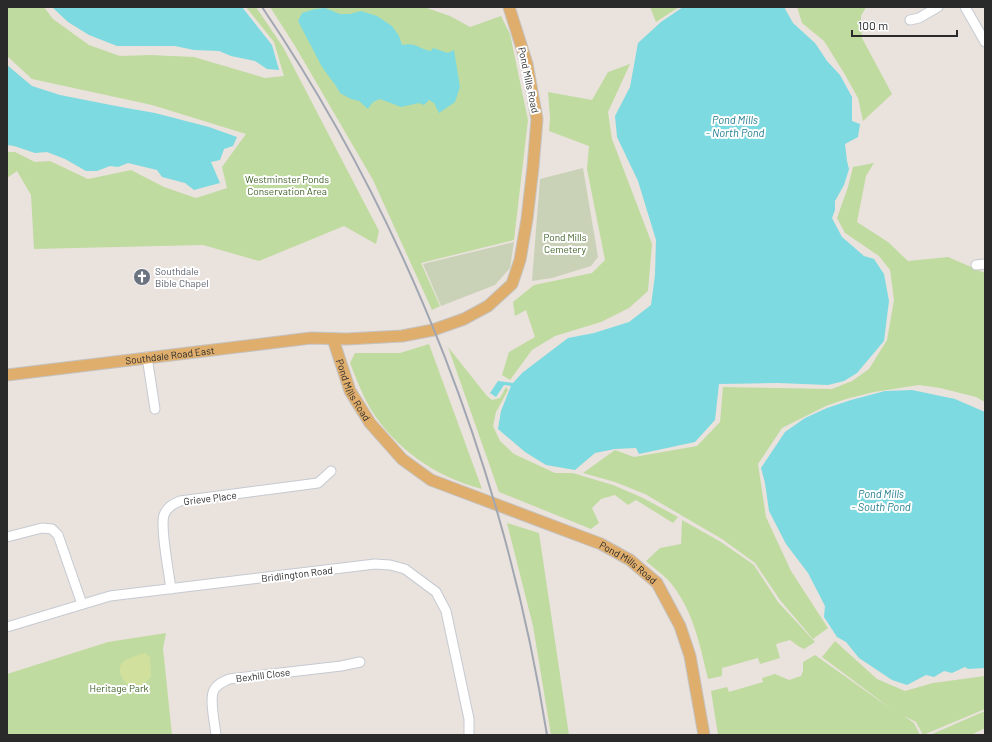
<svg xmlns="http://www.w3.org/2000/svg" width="992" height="742" font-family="Barlow,sans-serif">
	<rect width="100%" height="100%" fill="#eae2dd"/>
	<g fill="#c0dba0">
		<path d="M7,7H44L53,19L89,45L120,56L150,55L194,57L265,78L284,76L274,42L246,7H256L283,47L379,231L376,244L344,226L259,261L203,245L34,249L31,195L17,171L7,178V152H15L35,162L50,161L88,179L131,170L164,187L196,198L227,188L222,167L246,134L152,105L32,79L7,56Z"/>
		<path d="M270,7H424L450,16L470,27L501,16L510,34L528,120L514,240L421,263L440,306L432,310L373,180L295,46Z"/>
		<path d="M650,7H679L656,22Z"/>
		<path d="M797,7H866L861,16L862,38L892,94L863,121L858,98L844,73L824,41L802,23Z"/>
		<path d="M630,64L608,112L612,139L652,244L648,291L629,308L601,322L555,336L532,350L510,380L502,375L509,352L535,337L526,310L515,316L513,302L534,285L592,273L605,260L587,169L589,146L549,131L550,118L548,92L592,100L608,72Z"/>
		<path d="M874,163L866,176L857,222L888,242L908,261L948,257L985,273V402L976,397L940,388L919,385L874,392L846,399L826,406L782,428L758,464L766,517L791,571L828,628L813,639L780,600L755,563L722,539L645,494L615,482L583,473L615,450L634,457L697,446L720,422L723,387L832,389L852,381L869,369L887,340L894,300L890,270L879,256L845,233L837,218L848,187L853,167Z"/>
		<path d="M429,344L482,489C436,477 395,449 370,408C362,394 356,378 350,363L355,353H400Z"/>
		<path d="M448,347L487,396L492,400L500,398L506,387L508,390L496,412L493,426L500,441L514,454L555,473H573L613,485L643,498L678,517L673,523L636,500L628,505L615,495L601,499L592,508L599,523L591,529L499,492Z"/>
		<path d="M682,520L721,542L754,565L778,602L815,642L804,649L798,646L790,640L776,644L780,658L760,664L758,658L722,668V676L708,679C700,645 693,609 669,581C663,574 653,568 646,561L660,548L681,544Z"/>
		<path d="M507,523L539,533L569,735H551L533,626Z"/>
		<path d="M166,633L163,648L172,735H7V674L108,642Z"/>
		<path d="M835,641L877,679L905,691L933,683L985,676V709L923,735L916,722L904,716L914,723L920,735H718L711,691L727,687L729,692L763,682L762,678L775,674L789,680L801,676L803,671V662L815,655L894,711L822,657Z"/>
		<path d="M985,711V728L971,735H930Z"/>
	</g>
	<g fill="#c9d2b6">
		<path d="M583,168L598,257L591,266L552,278L532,281L540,179Z"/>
		<path d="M514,242L510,268L495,285L441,306L423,264Z"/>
	</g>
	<path fill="#d1e19d" d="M145,653L150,657L151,677C147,681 143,685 138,686C127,689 115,673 122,663C126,658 139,655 145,653Z"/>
	<g fill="#7cdae0">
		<path d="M52,7H242L272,45L279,70L267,69L255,61L231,56L219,51L194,50L175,46H117L89,35L68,22Z"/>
		<path d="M683,7H784L793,23L815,43L827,61L840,75L852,97V121L860,124L858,137L845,144L847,161L849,169L844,185L835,201V210L832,218L842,237L864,256L874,259L884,274L889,301L884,341L857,373L844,381L828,385L778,383L719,384L715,420L695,442L639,454L636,448L615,449L595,453L575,470L546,465L525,452L498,429L501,411L511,386L504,385L496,397L490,393L498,381L513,383L522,373L568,338L594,333L629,322L651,305L655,275L656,240L638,181L617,137L615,116L630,87L638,43L661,22Z"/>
		<path d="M325,8L340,14H350L361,11L377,16L392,26L399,36L402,45C416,42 419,49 431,51L433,48L448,53L454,50L460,87L455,102L439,113L434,103L429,100L424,105L419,103L401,107L380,99L373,102L368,109L359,101L351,99L340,93L336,86L322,67L298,21L302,13L315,9Z"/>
		<path d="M7,65L32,86L60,95L121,107L155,113L209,127L237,137L233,146L224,149L220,160L211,162L220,183L194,190L185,183L162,177L157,170L128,163L118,167L110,166L97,171H86L65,159L47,152L35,153L14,146L7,145Z"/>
		<path d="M912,390L955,399L985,412V668L968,669L965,667L952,673L944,671L934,677L926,675L907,685L892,680L859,658L846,642L837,637L824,617L825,606L808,573L786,544L769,511L765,483L761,468L785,432L805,418L827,408L851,400L885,391Z"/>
	</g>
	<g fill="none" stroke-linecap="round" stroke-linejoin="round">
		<g stroke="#c5cad2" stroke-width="11">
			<g id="minor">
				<path d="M965,7L985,42"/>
				<path d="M910,20L919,18L938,7"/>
				<path d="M976,265L985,264"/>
				<path d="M147,357L155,409"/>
				<path d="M7,537L42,528L52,529L58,535L82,604"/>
				<path d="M171,589C169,573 160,527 164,515C167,507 173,504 180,501L318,483L331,471"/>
				<path d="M7,627L110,596L375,564L390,565L405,569L436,592L446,611L469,719V735"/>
				<path d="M216,735C215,724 209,699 214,690C217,684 223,682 229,679L341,666L360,662"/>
			</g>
		</g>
		<g stroke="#c3c3c3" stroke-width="13">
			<g id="major">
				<path id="s1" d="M333,339L350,391L370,423L402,459L431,480L601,544L630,560L657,583L680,626L690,656L704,735"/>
				<path id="s2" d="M7,375L311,338L347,339L402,336L433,330L464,319L488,306L512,284L520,260L527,219L533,167L537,119L527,64L509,7"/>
			</g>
		</g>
		<use href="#minor" stroke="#fff" stroke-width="9"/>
		<use href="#major" stroke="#e0ae6c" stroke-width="11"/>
		<path stroke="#a1a7b2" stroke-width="2" d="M262,7C409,224 506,477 547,735"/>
	</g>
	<defs>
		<g id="church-disc" transform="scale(0.9)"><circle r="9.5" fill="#6b7280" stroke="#fff"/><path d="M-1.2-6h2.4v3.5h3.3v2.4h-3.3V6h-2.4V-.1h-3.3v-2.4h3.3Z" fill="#fff"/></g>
	</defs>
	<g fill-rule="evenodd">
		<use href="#church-disc" x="142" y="277"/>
	</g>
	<g text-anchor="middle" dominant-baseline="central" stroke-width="4" stroke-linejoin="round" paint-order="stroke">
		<g font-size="10" fill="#2a2a2a" stroke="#fff">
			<text transform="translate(529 80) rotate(78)">Pond Mills Road</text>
			<text stroke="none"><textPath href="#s2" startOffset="164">Southdale Road East</textPath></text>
			<text stroke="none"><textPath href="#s1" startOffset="55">Pond Mills Road</textPath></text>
			<text transform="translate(210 498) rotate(-7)">Grieve Place</text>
			<text stroke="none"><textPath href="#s1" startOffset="391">Pond Mills Road</textPath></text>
			<text transform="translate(297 574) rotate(-7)">Bridlington Road</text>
			<text transform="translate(263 675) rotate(-7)">Bexhill Close</text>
		</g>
		<g font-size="10" fill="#3b5e22" stroke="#fff">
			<text x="287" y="179">Westminster Ponds<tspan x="287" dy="12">Conservation Area</tspan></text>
			<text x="565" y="237">Pond Mills<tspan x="565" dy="12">Cemetery</tspan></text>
			<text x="119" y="688">Heritage Park</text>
		</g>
		<g font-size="10" fill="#5b616d" stroke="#fff" text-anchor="start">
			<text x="155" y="271">Southdale<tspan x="155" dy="12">Bible Chapel</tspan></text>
		</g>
		<g font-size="11" font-style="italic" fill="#1d7b8b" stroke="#fff">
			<text x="735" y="119">Pond Mills<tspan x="735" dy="13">- North Pond</tspan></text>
			<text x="881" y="493">Pond Mills<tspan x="881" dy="13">- South Pond</tspan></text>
		</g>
	</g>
	<rect width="992" height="742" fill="none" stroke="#2a2a2a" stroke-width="16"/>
	<path d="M852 30v6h105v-6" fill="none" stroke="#2a2a2a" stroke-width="2"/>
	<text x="858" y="30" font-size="12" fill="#2a2a2a" stroke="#ffffff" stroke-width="3" paint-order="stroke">100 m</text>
</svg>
